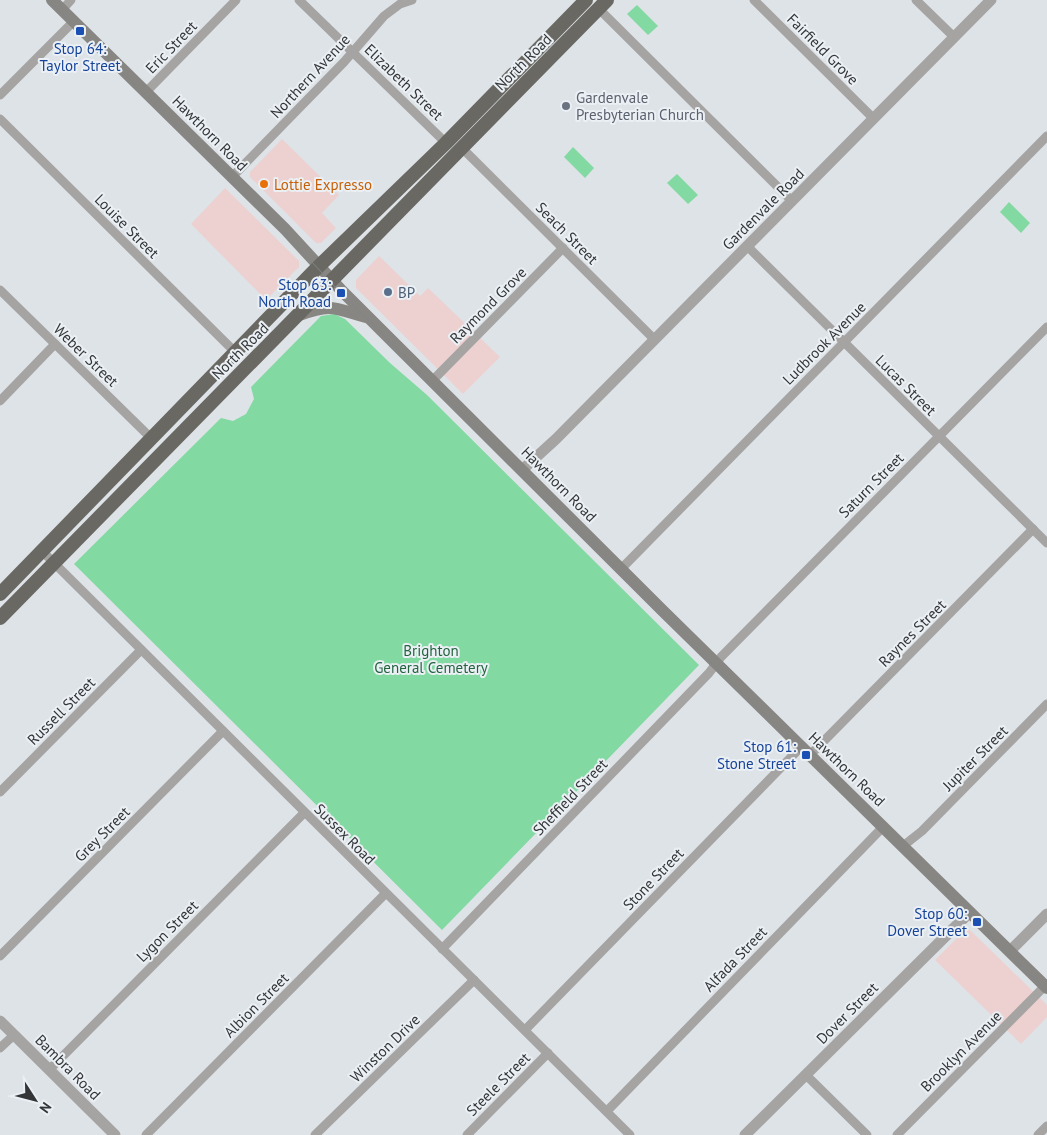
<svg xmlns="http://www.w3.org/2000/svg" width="1047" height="1135" font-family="'PT Sans',sans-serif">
	<rect width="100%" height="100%" fill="#dee3e8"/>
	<g fill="#ecd1d0">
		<path d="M282,139L339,195L322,213L336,228L321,243H316L250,177V172Z"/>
		<path d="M225,188L299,261V267L266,300L191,224Z"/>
		<path d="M379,256L420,296L428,288L500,357L463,394L356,288V280Z"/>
		<path d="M965,930H970L1047,1005V1017L1021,1044L935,960Z"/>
	</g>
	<g fill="#82d9a1">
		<path d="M637,5L658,26L648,35L627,14Z"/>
		<path d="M573,147L594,168L585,178L564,157Z"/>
		<path d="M677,174L698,195L688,204L667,183Z"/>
		<path d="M1009,202L1030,223L1021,233L1000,212Z"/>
		<path d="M334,314L345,319L390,363L427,395L699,665L442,930L74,564L221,418L233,421L246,414L254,399L251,387L321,316Z"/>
	</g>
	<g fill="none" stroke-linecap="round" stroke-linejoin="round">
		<g stroke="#a5a4a2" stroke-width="9">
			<path d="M299,0L446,143"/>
			<path d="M754,0L873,118"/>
			<path d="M916,0L954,37"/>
			<path d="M599,9L792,201"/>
			<path d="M62,10L71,0"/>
			<path d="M146,92L236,0"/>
			<path d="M0,95L74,21"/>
			<path d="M0,119L235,352"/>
			<path d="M461,147L654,339"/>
			<path d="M232,177L344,62L384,16L400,4L412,0"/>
			<path d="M747,246L1047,543"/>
			<path d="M0,290L152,439"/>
			<path d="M432,381L563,248"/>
			<path d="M0,401L55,344"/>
			<path d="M42,551L630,1135"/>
			<path d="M621,569L1047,136"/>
			<path d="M810,755L1033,529"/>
			<path d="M0,792L141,650"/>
			<path d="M903,846L922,831L1047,704"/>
			<path d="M442,949L709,673L721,657L1047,327"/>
			<path d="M0,956L223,731"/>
			<path d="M525,1030L801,747"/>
			<path d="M0,1048L14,1035"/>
			<path d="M49,1070L304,813"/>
			<path d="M806,1075L867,1135"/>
			<path d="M607,1111L883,827"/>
			<path d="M146,1135L385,894"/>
			<path d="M315,1135L474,980"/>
			<path d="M467,1135L548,1053"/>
			<path d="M897,1135L1045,986"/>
			<path d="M1038,1135L1047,1126"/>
		</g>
		<g stroke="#a5a4a2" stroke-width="11">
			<path d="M522,470L556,439L991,0"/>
			<path d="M1010,951L1047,914"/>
			<path d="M0,1021L115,1135"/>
			<path d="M745,1135L970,912"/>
		</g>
		<g stroke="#888682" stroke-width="12">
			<path d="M52,0L285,229L342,291L663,611L1047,988"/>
			<path d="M299,315C332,303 334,308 366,317"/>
		</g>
		<g stroke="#6a6862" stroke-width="14">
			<path d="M0,594L318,267L446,143L586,0"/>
			<path d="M0,618L607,0"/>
		</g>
		<path stroke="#828689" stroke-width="1" d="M49,0L283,231L338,290L715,666L1047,991"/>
	</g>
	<g fill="#1a4fb4" stroke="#ebf0f5" stroke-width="2">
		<rect x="75" y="26" width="10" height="10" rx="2.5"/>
		<rect x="336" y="288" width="10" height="10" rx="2.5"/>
		<rect x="801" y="750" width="10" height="10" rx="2.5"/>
		<rect x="972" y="917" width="10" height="10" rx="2.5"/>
	</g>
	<circle fill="#6b7280" stroke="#ebf0f5" stroke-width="2" cx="566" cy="106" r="5"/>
	<circle fill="#e8710a" stroke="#ebf0f5" stroke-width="2" cx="264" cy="184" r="5"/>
	<circle fill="#5c6f8a" stroke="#ebf0f5" stroke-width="2" cx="388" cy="292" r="5"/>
	<g text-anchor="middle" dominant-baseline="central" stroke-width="4" stroke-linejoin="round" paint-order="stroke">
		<g font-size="15" fill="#333537" stroke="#ebf0f5">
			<text transform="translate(171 47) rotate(-46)">Eric Street</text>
			<text transform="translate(823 49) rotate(45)">Fairfield Grove</text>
			<text transform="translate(523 62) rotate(-45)">North Road</text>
			<text transform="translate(310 76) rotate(-47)">Northern Avenue</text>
			<text transform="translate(404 82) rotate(44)">Elizabeth Street</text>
			<text transform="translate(210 133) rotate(45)">Hawthorn Road</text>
			<text transform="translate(763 209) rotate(-45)">Gardenvale Road</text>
			<text transform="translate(127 226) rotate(45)">Louise Street</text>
			<text transform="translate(567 233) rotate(45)">Seach Street</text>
			<text transform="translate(488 305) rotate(-45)">Raymond Grove</text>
			<text transform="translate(824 343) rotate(-45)">Ludbrook Avenue</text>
			<text transform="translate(240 351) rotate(-45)">North Road</text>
			<text transform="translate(86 355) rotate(44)">Weber Street</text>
			<text transform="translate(906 385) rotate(45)">Lucas Street</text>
			<text transform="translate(559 484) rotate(45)">Hawthorn Road</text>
			<text transform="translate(871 485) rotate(-45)">Saturn Street</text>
			<text transform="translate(912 633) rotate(-45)">Raynes Street</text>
			<text transform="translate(61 711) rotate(-45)">Russell Street</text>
			<text transform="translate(975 758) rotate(-45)">Jupiter Street</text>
			<text transform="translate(847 769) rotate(44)">Hawthorn Road</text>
			<text transform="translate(570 797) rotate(-46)">Sheffield Street</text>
			<text transform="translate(102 834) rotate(-45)">Grey Street</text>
			<text transform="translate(345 834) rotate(45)">Sussex Road</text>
			<text transform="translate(653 879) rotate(-46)">Stone Street</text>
			<text transform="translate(167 931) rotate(-45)">Lygon Street</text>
			<text transform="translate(735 959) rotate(-46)">Alfada Street</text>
			<text transform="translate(256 1005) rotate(-45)">Albion Street</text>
			<text transform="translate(847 1013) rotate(-45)">Dover Street</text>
			<text transform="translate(385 1048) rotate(-44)">Winston Drive</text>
			<text transform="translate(961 1051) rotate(-45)">Brooklyn Avenue</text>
			<text transform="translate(68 1067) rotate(45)">Bambra Road</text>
			<text transform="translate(498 1084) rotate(-45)">Steele Street</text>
		</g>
		<g font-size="15" fill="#164399" stroke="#ebf0f5" text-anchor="end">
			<text x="80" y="48" text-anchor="middle">Stop 64:<tspan x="80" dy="17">Taylor Street</tspan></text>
			<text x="331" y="284">Stop 63:<tspan x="331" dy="17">North Road</tspan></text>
			<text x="796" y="746">Stop 61:<tspan x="796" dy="17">Stone Street</tspan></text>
			<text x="967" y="913">Stop 60:<tspan x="967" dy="17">Dover Street</tspan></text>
		</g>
		<g font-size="15" fill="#5b616d" stroke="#ebf0f5" text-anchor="start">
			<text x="576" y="97">Gardenvale<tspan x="576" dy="17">Presbyterian Church</tspan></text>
		</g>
		<g font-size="15" fill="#c56008" stroke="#ebf0f5" text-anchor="start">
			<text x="274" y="184">Lottie Expresso</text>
		</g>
		<g font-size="15" fill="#4e5e75" stroke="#ebf0f5" text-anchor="start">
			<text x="398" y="292">BP</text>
		</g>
		<g font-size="15" fill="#23643f" stroke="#ebf0f5">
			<text x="431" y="650">Brighton<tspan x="431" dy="17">General Cemetery</tspan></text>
		</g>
	</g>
	<g transform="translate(35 1100) rotate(126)" stroke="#ebf0f5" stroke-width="4" paint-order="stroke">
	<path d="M0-4L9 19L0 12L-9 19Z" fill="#333537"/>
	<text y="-8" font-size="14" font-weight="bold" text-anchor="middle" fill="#333537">N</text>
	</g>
</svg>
